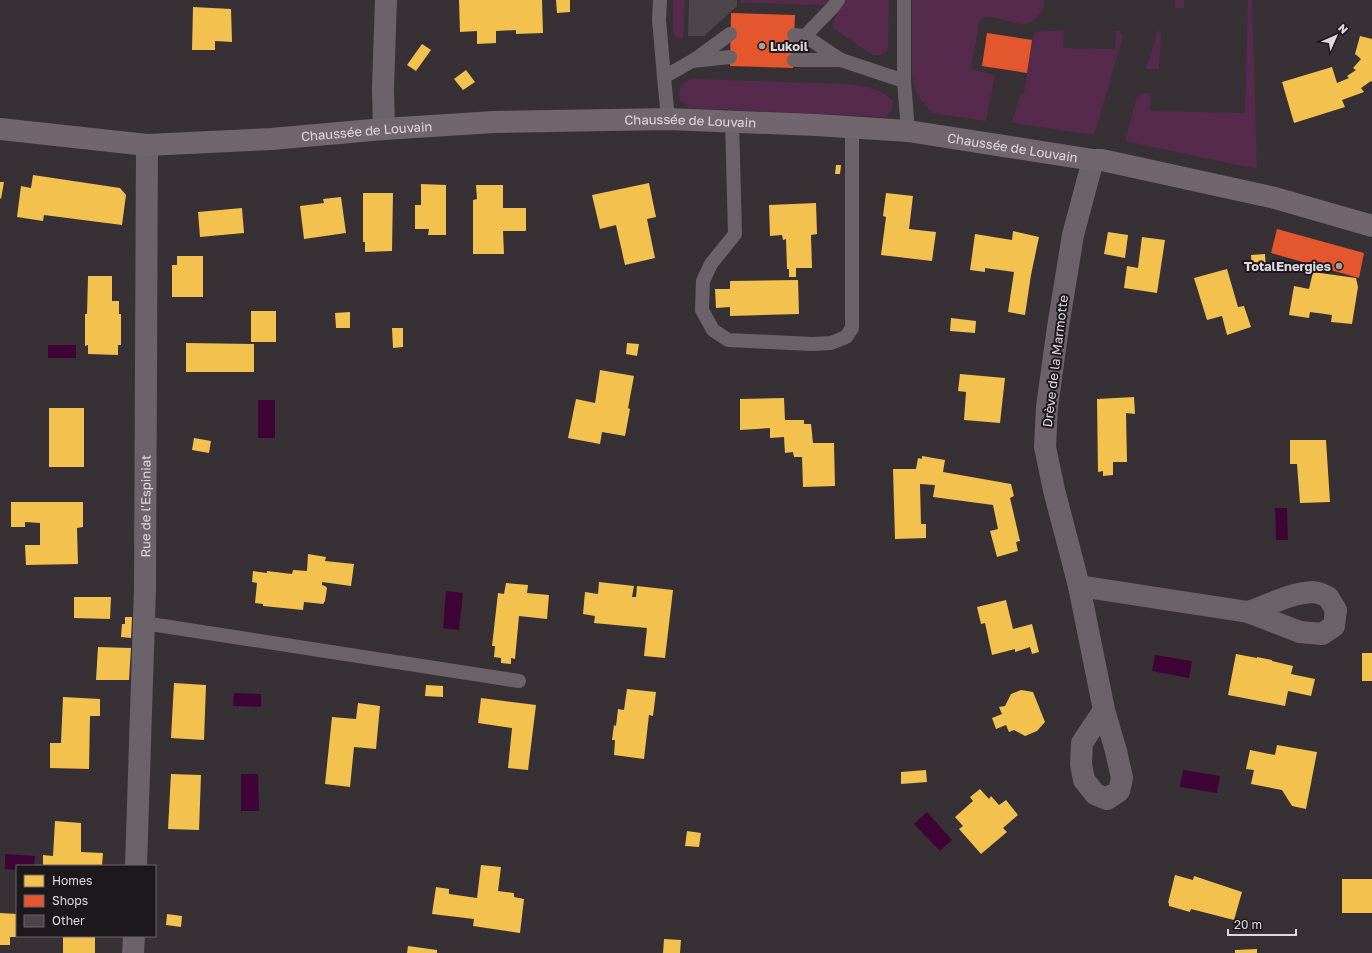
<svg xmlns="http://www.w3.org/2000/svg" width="1372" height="953" font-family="'Golos Text',sans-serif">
	<rect width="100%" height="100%" fill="#373135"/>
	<g fill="#562a4c">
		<path d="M673,0H685L683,40L675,37L673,31Z"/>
		<path d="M741,0H829L826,5L741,3Z"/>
		<path d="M846,0H889L888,45L887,51L881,55H873L833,28V21Z"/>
		<path d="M912,0H1044C1044,7 1043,12 1037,17C1034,20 1031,23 1027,24C1015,26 998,15 983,17L978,24V31L971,69L995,75L986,121L932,113L921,100L914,87L912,73Z"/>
		<rect x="1175" y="0" width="9" height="8"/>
		<path d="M1248,0H1252L1257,169L1125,141L1137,97L1142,94L1151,93L1150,111L1245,113Z"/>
		<path d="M1064,30L1063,48L1115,49L1116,31H1119L1123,37L1094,135L1012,123L1019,99L1024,92L1034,32Z"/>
		<path d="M1158,31L1161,32L1159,69H1146Z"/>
		<path d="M695,79L850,84C866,87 882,89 893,101C893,110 892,113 885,117L689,108L680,100L679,93L681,86L686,81Z"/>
	</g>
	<g fill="#3e0435">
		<rect x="48" y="345" width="28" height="13"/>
		<rect x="258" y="400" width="17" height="38"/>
		<path d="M1275,508H1287L1288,540H1276Z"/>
		<path d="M446,591L463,593L459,630L443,628Z"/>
		<path d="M1155,655L1192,661L1189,678L1152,671Z"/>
		<path d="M234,693L261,694V707L233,706Z"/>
		<path d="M1183,770L1220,776L1217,793L1180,787Z"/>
		<path d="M241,774H258L259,811H241Z"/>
		<path d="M927,812L952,840L940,851L914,824Z"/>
		<path d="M5,854L35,856L34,866H17V870L5,869Z"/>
	</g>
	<g fill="#f2c14e">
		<path d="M459,0H542L543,33L516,34V30L496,31V43L477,44V31L460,32Z"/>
		<path d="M556,0H570V12L557,13Z"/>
		<path d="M193,7L231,9L232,42L215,41V50H192Z"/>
		<path d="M1360,36L1372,39V82L1371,81L1361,88L1364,92L1342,100L1345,107L1294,123L1282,82L1332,67L1337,83L1349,78L1347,76L1356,70L1353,68L1361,59L1355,54Z"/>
		<path d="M422,44L431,50L416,71L407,65Z"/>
		<path d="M466,70L475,82L463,90L454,79Z"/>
		<path d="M836,165H841L840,174H835Z"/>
		<path d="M33,175L120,188L126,195L122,225L44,215L43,221L17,217L21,186L31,188Z"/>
		<path d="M0,182H4L1,199L0,198Z"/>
		<path d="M649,183L656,217L647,219L655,258L625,265L616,225L600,229L592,195Z"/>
		<path d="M421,184L446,185V235H428L429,229H415V205H421Z"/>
		<path d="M476,185H503V208H526V231H503L504,254H473V200L477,199Z"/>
		<path d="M363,193H393L392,251L365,252V242H363Z"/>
		<path d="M886,193L913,196L909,229L936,232L932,261L881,255L886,217L883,216Z"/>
		<path d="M341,197L346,233L304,239L300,206L324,203L323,199Z"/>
		<path d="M816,203L817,234L811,235L812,268H796V277H789V269H787L786,239L783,240L782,235L770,236L769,205Z"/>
		<path d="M242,208L244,233L200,237L198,212Z"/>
		<path d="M1013,231L1039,237L1031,275L1025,315L1008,312L1014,272L985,268V272L970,270L975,234L1012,240Z"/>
		<path d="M1108,232L1128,235L1125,258L1104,254Z"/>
		<path d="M1142,237L1165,240L1157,293L1124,288L1127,266L1138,268Z"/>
		<path d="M1265,254L1266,269H1252L1251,255Z"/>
		<path d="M177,256H203V297H172V265H177Z"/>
		<path d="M1227,269L1238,307L1244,306L1251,327L1227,335L1222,316L1207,320L1194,278Z"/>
		<path d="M1313,272L1356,278L1358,287L1352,324L1331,322L1332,315L1310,312L1309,318L1289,315L1294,286L1309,289Z"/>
		<path d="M88,276H112V301H119V314H121V345H118V355L88,354V345L85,346V314H87Z"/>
		<path d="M798,280L799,314L730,316V307L716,308L715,289H730V281Z"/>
		<rect x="251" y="311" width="25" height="31"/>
		<path d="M350,312V328H336L335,313Z"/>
		<path d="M951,318L976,321L975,333L950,331Z"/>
		<path d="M392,328H403V347L393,348Z"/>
		<path d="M186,343L254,344V372H186Z"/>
		<path d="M627,343L639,344L637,356L626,354Z"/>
		<path d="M600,370L634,376L628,408L630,409L625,436L602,432L600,444L568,438L576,399L595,403Z"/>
		<path d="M960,374L1005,378L1000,423L964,420L966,392L958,391Z"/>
		<path d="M1134,397L1135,414L1126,413L1127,462H1113V475L1103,476V471L1098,472L1097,399Z"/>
		<path d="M784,398L785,420H804V424H811L813,443H834L835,486L803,487L802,457H794L793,452L785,453L784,437L770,438V428L740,430V399Z"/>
		<rect x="49" y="408" width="35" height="59"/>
		<path d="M194,438L211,441L209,453L192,450Z"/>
		<path d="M1290,440H1326L1330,502L1300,503L1297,464H1290Z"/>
		<path d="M922,456L945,460L943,472L1011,484L1014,496L1010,498L1020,541L1016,542L1018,551L997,557L990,531L998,529L993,505L933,497L935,485L920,484L921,524H926V538L895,539L893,469H916L918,458L922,459Z"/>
		<path d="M11,502H83V527L77,528L78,564L26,565L25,545H40V523L25,522V527H11Z"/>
		<path d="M308,554L326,557L325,561L354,564L351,586L322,582V585L325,586L327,588L325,601L323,604L304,602L303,610L263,606V604L255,603L257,583L252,582L253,571L267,573V571L292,574L293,570L307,571Z"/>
		<path d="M599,582L634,586L632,597H636L637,586L673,590L665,658L644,656L647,628L594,623L595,616L583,614L585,592L598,594Z"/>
		<path d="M506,583L528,585L527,593L549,595L547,619L519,616L515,659L511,658V664L501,663V658L494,657L495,646H492L498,593L504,594Z"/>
		<path d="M74,597H111L110,619L74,618Z"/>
		<path d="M1006,600L1013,629L1032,624L1039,652L1032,654L1030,647L1015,652V649L992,655L985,623L981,624L977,607Z"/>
		<path d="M125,617H132L131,638L121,637L122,624H125Z"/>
		<path d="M98,647L131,648L129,680H96Z"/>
		<rect x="1362" y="653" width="10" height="28"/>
		<path d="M1236,654L1257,658V657L1272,660V661L1293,666L1291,674L1315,679L1311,696L1288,691L1285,706L1228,695Z"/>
		<path d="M174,683L206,685L204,740L171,738Z"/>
		<path d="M426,685L443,686V697L425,696Z"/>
		<path d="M627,689L656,692L653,716L649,715L644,759L614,755L615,740H612L614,725L616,726L618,709L624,710Z"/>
		<path d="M1021,690L1033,692L1045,722L1037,731L1025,736L1014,730L1009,732L1006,725L996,729L992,718L1002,714L999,707L1005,706L1011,694Z"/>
		<path d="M63,697L100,699V716H90L89,769L50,768V743H61Z"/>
		<path d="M481,698L536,705L528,770L508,768L512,728L478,723Z"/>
		<path d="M358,703L380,706L376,749L354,747L350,787L325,784L332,717L356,719Z"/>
		<path d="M1277,745L1317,752L1306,809L1292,806L1282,790L1251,784L1254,770L1246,769L1250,750L1275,755Z"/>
		<path d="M926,770L927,782L901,784V772Z"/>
		<path d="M171,774L201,775L199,830L168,829Z"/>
		<path d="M980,789L989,799L991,796L999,805L1006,800L1018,815L1003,828L1007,832L981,854L959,829L963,826L955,817L973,801L970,797Z"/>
		<path d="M55,821L81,823V852L103,853L102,866H43V855L53,856Z"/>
		<path d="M687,831L701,833L699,847L685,846Z"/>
		<path d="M481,865L501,867L498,891L514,893V897L524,899L520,933L473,926L474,919L432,914L436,887L449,889V894L477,898Z"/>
		<path d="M1175,875L1193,880L1194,876L1242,892L1234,920L1191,909L1190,912L1169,906V903H1168Z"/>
		<rect x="1342" y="879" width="30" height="34"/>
		<path d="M0,913L17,914V937H10V945H0Z"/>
		<path d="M167,914L182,916L181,927L166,925Z"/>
		<rect x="63" y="936" width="32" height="17"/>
		<path d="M664,939L681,940L680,953H663Z"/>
		<path d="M408,946L437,950V953H407Z"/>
		<path d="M1257,949V953H1235V950Z"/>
	</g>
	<g fill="#e4572e">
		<path d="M731,13L795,15L793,68L730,66Z"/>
		<path d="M987,33L1032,40L1027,73L982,66Z"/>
		<path d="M1277,229L1364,253L1359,278L1271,253Z"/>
	</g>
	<path fill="#4c464a" d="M689,0H737V6L704,36H688Z"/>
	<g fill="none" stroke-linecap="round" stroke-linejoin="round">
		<g stroke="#6c6269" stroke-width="14">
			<path d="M660,0L659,20L664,77"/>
			<path d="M904,0V81"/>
			<path d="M794,35L805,36L841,60"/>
			<path d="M805,36L833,7L838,0"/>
			<path d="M794,60H841L904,81L908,131"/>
			<path d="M693,61L730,34"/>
			<path d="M668,119L664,77L692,61L730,57"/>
			<path d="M732,121L735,234L711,264L703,281L702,310L713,330L728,340L812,344L831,343L846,337L852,328V127"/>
			<path d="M144,623L519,681"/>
		</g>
		<g stroke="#6c6269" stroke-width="22">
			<path d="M384,129L383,89L386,0"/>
			<path d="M1093,160L1073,235L1058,327L1047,407L1045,447L1054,490L1079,586L1104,710L1116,751L1122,778L1119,791L1107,799L1095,794L1084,780L1081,764L1082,743L1104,710"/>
			<path d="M1079,586L1248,612C1269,605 1290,593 1313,592C1318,592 1324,595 1328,597L1336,610L1334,626L1322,634L1300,632L1248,612"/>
			<path id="s1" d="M136,866L145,589L147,145"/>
			<path d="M133,953L134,936"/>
		</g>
		<path stroke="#71656e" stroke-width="22" id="s2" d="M0,129L147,145L271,139L384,129L494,122L668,119L816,125L908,131L1093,160H1102L1275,198L1372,226"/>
	</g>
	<g fill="#a59ea3" stroke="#1d181c" stroke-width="1.5">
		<circle cx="762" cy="46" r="4"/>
		<circle cx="1339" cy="266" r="4"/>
	</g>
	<g text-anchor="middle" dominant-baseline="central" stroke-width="4" stroke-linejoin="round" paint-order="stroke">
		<g font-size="13" font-weight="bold" fill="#e0d8de" stroke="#1d181c" text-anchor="start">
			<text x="770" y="46">Lukoil</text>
			<text x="1331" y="266" text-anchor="end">TotalEnergies</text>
		</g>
		<g font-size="13" fill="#e0d8de" stroke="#1d181c">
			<text stroke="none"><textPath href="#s2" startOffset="692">Chaussée de Louvain</textPath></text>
			<text stroke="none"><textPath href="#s2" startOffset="368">Chaussée de Louvain</textPath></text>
			<text stroke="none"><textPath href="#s2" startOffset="1016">Chaussée de Louvain</textPath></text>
			<text transform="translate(1055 361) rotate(-83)">Drève de la Marmotte</text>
			<text stroke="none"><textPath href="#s1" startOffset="360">Rue de l'Espiniat</textPath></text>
		</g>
	</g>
	<rect x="16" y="865" width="140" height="72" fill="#1d181c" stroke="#6b656a"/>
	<rect x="24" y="875" width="20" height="12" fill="#f2c14e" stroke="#6b656a"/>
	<text x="52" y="885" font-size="12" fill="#e0d8de">Homes</text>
	<rect x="24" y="895" width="20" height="12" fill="#e4572e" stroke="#6b656a"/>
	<text x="52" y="905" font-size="12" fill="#e0d8de">Shops</text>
	<rect x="24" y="915" width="20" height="12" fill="#4c464a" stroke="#6b656a"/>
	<text x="52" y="925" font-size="12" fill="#e0d8de">Other</text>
	<g transform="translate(1336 36) rotate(45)" stroke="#1d181c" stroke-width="3" paint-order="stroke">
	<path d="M0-3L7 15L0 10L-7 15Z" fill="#e0d8de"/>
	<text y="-6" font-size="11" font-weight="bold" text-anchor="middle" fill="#e0d8de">N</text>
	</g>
	<path d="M1228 929v6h68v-6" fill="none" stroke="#e0d8de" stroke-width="2"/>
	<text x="1234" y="929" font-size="12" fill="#e0d8de" stroke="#1d181c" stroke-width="3" paint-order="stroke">20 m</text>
</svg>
